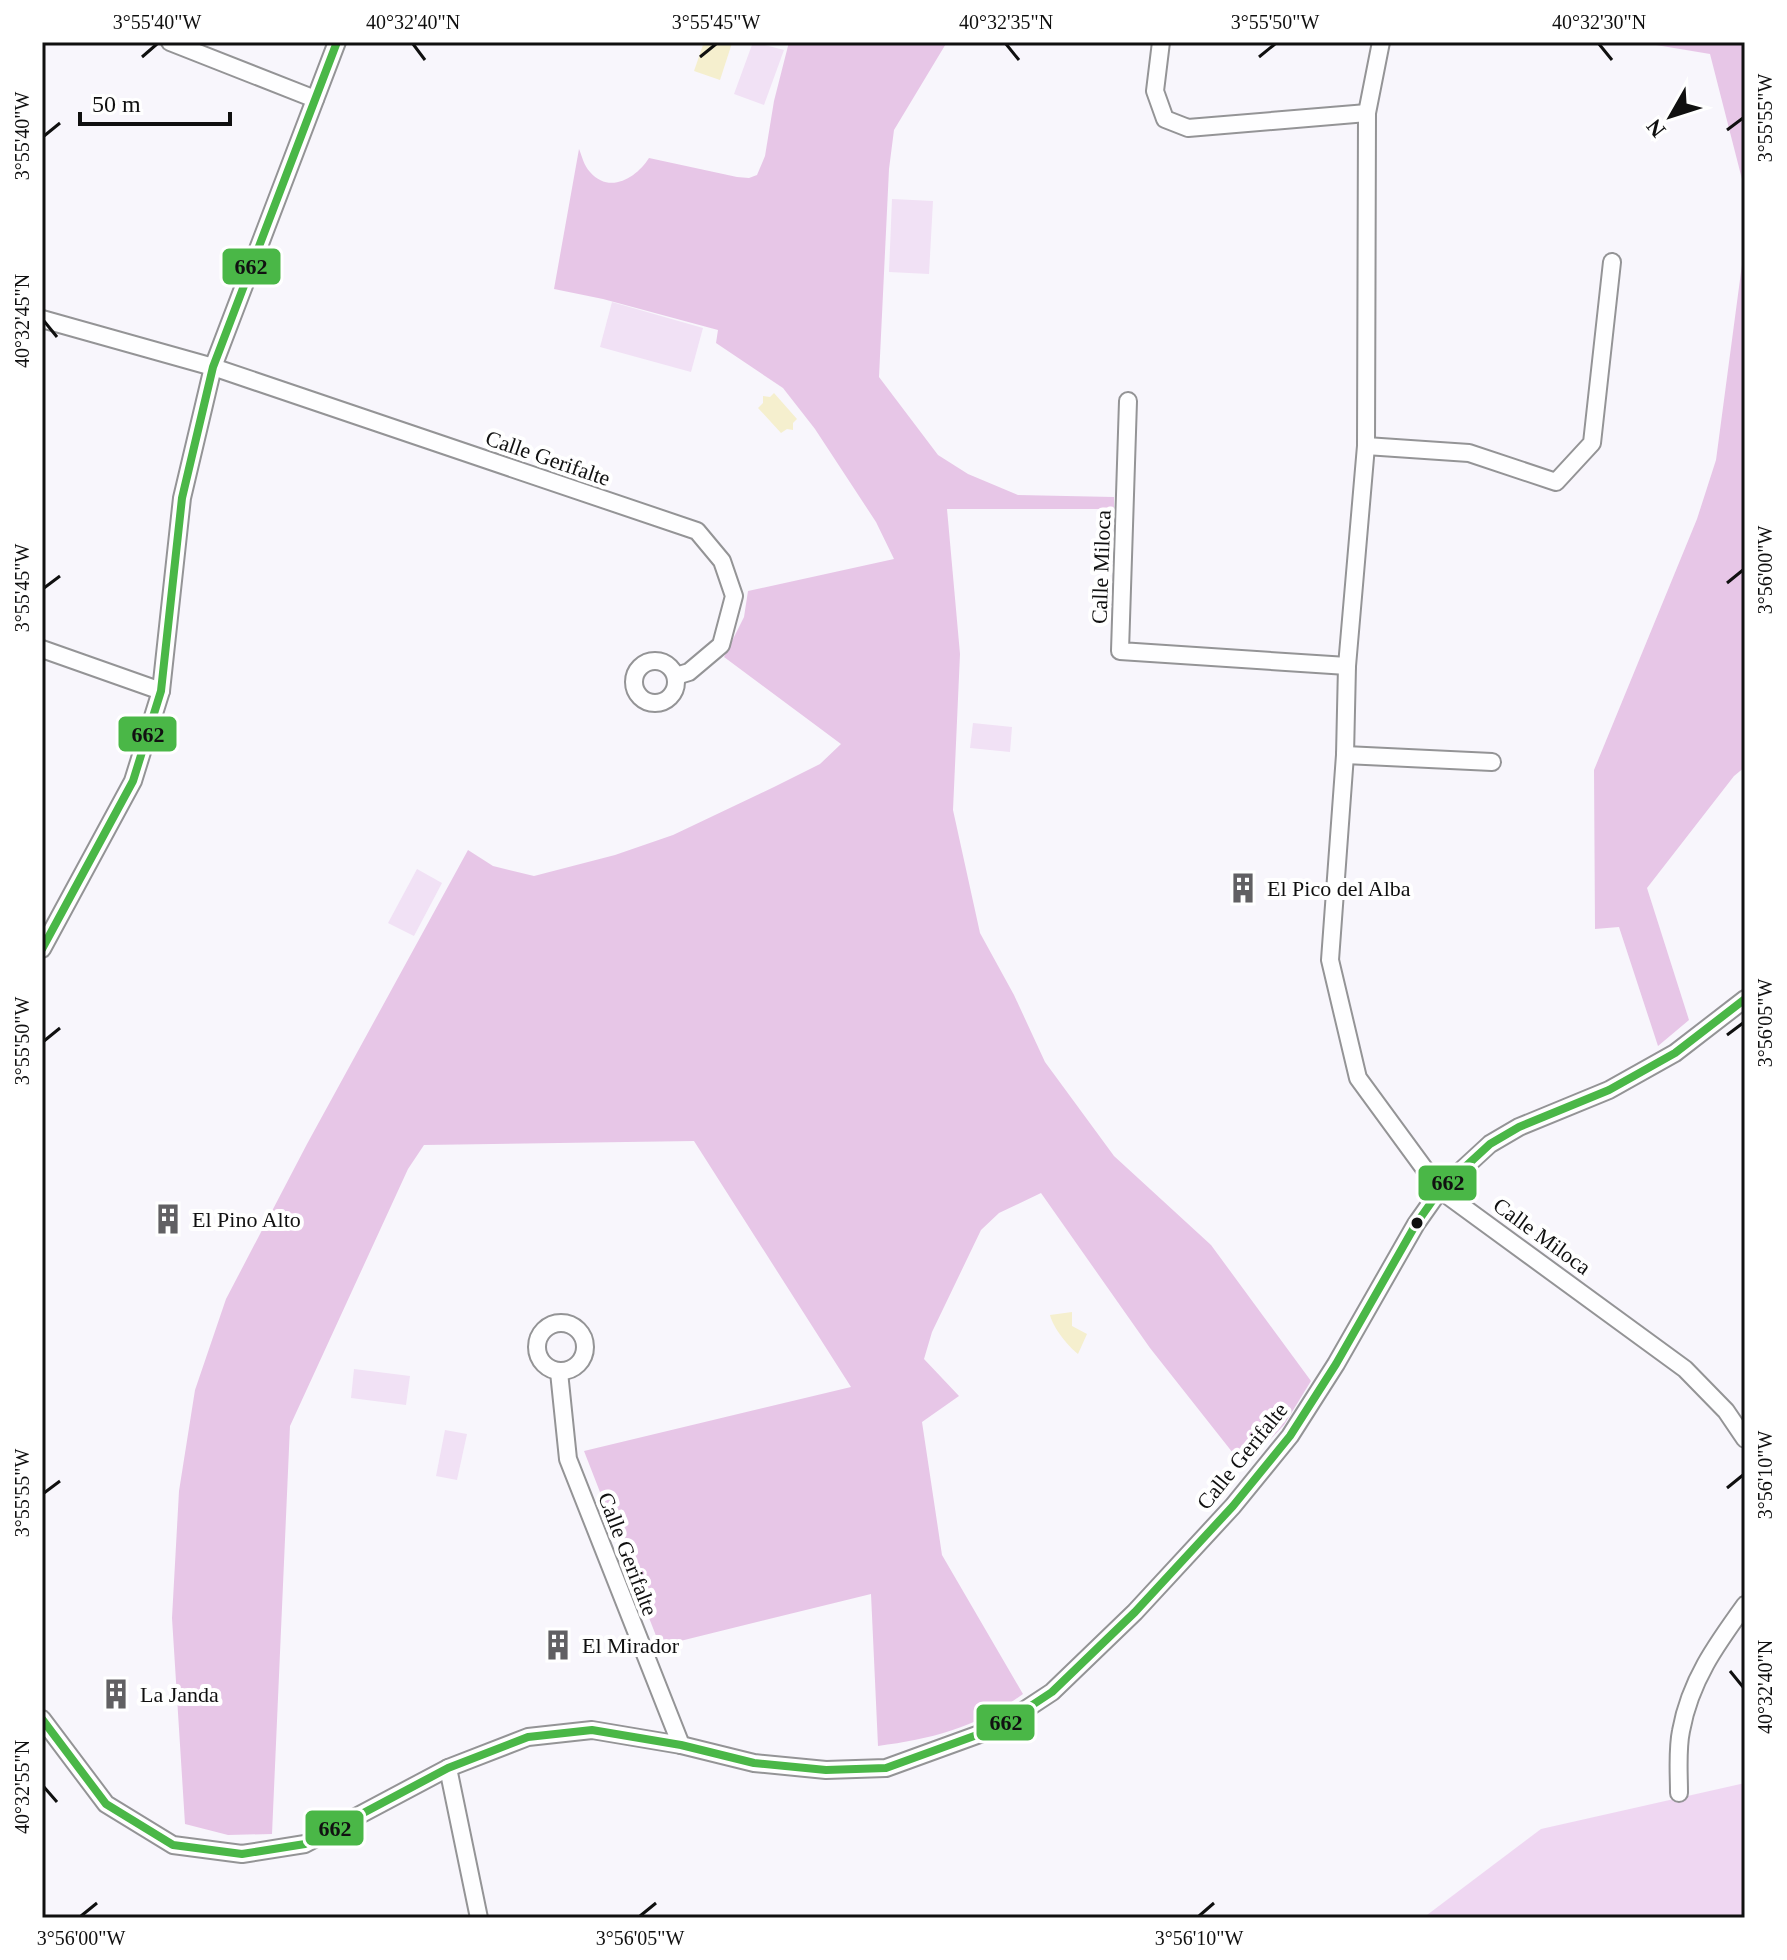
<svg xmlns="http://www.w3.org/2000/svg" width="1787" height="1960" font-family="Georgia,serif">
	<rect width="100%" height="100%" fill="#f8f6fc"/>
	<path fill="#efd7f2" d="M1745,1783V1918H1423L1541,1829Z"/>
	<g fill="#e7c6e7">
		<path d="M789,42H947L894,130L889,169L879,377L938,455L968,474L1018,495L1114,497V509H947L960,654L953,810L980,933L1014,995L1045,1062L1114,1156L1211,1245L1311,1381L1284,1425L1244,1467L1150,1348L1041,1193L999,1213L981,1230L932,1332L924,1359L959,1396L922,1422L942,1555L1023,1694C978,1727 932,1739 878,1746L871,1594L660,1646L584,1451L851,1387L694,1141L424,1145L408,1169L290,1426L272,1834L228,1835L185,1824L172,1618L179,1491L195,1390L226,1299L307,1144L468,850L493,866L534,876L615,855L673,835L774,787L820,764L841,744L724,657L744,617L748,591L894,559L876,522L815,429L783,388L716,343L718,330L603,299L554,289L579,149C582,156 584,166 590,172C610,195 637,177 649,158L737,177L749,178L757,175L765,156L774,101Z"/>
		<path d="M1638,42H1745V191L1710,54Z"/>
		<path d="M1745,242V767L1734,776L1647,888L1689,1020L1658,1046L1619,927L1595,929L1594,770L1697,519L1716,460Z"/>
	</g>
	<g fill="#f1e1f5">
		<path d="M753,42L784,50L764,105L734,94Z"/>
		<path d="M892,199L933,201L929,274L889,272Z"/>
		<path d="M612,302L703,328L691,372L600,347Z"/>
		<path d="M973,723L1012,727L1010,752L970,748Z"/>
		<path d="M417,869L442,883L414,936L388,923Z"/>
		<path d="M354,1369L410,1376L406,1405L351,1398Z"/>
		<path d="M445,1430L467,1434L457,1480L436,1476Z"/>
	</g>
	<g fill="#f5efce">
		<path d="M704,42L732,43L720,80L694,71Z"/>
		<path d="M774,393L797,419L793,423V430L787,429L781,433L758,408L763,403V396L770,397Z"/>
		<path d="M1072,1312V1326L1087,1334L1078,1354C1069,1347 1053,1328 1050,1315Z"/>
	</g>
	<g fill="none" stroke-linecap="round" stroke-linejoin="round">
		<g stroke="#949496" stroke-width="20">
			<g id="minor">
				<path d="M170,42L315,99"/>
				<path d="M1161,42L1155,91L1165,119L1188,128L1367,113"/>
				<path d="M1381,42L1367,113L1366,446L1347,666L1345,755L1330,960L1358,1078L1440,1190L1685,1369L1726,1411L1745,1439"/>
				<path d="M42,319L213,367L697,531L722,561L734,596L721,645L689,672L676,676"/>
				<path d="M1128,401L1120,651L1347,666"/>
				<path d="M1366,446L1469,453L1556,482L1592,443L1612,262"/>
				<path d="M42,649L161,691"/>
				<circle cx="655" cy="682" r="21"/>
				<path d="M1345,755L1492,762"/>
				<path d="M42,949L133,781L161,691L182,498L213,367L337,42"/>
				<circle cx="561" cy="1347" r="24"/>
				<path d="M559,1372L568,1459L681,1745"/>
				<path d="M42,1719L106,1804L173,1845L242,1854L305,1844L448,1768L528,1737L592,1730L681,1745L754,1763L826,1770L886,1768L999,1727L1052,1692L1135,1612L1233,1506L1290,1436L1336,1364L1416,1224L1440,1190L1490,1144L1519,1127L1609,1090L1675,1053L1745,999"/>
				<path d="M448,1768L479,1918"/>
				<path d="M1679,1793C1679,1773 1677,1750 1681,1731C1690,1681 1716,1645 1745,1605"/>
			</g>
		</g>
		<use href="#minor" stroke="#fefeff" stroke-width="16"/>
		<g stroke="#fff" stroke-width="14">
			<g id="bus-1">
				<path d="M42,949L133,781L161,691L182,498L213,367L337,42"/>
				<path d="M42,1719L106,1804L173,1845L242,1854L305,1844L448,1768L528,1737L592,1730L681,1745L754,1763L826,1770L886,1768L999,1727L1052,1692L1135,1612L1233,1506L1290,1436L1336,1364L1416,1224L1440,1190L1490,1144L1519,1127L1609,1090L1675,1053L1745,999"/>
			</g>
		</g>
		<use href="#bus-1" stroke="#4ab747" stroke-width="8"/>
	</g>
	<path fill="none" stroke="#101010" stroke-width="3" d="M413,44L425,60M1006,44L1019,60M1599,44L1612,60M142,57L157,44M700,57L716,44M1259,57L1275,44M1727,130L1743,118M44,136L60,123M44,321L57,337M1727,583L1743,570M44,588L60,576M1727,1035L1743,1023M44,1041L60,1028M1727,1488L1743,1475M44,1493L60,1481M1730,1671L1743,1687M44,1787L57,1802M81,1916L97,1903M640,1916L656,1903M1199,1916L1214,1903"/>
	<defs>
		<g id="building-bare" transform="scale(2.4)"><path d="M-4-6H4V6H1V3H-1V6H-4ZM-2.5-4.3h1.7v1.8h-1.7ZM.8-4.3h1.7v1.8H.8ZM-2.5-1h1.7V.8h-1.7ZM.8-1h1.7V.8H.8Z" fill="#616063" stroke="#fff" stroke-width="2.5" paint-order="stroke"/></g>
	</defs>
	<g fill-rule="evenodd">
		<use href="#building-bare" x="1243" y="888"/>
		<use href="#building-bare" x="168" y="1219"/>
		<use href="#building-bare" x="558" y="1645"/>
		<use href="#building-bare" x="116" y="1694"/>
	</g>
	<circle fill="#101010" stroke="#fff" stroke-width="3" cx="1417" cy="1223" r="7"/>
	<g text-anchor="middle" dominant-baseline="central" stroke-width="8" stroke-linejoin="round" paint-order="stroke">
		<g font-size="22" fill="#101010" stroke="#fff">
			<text transform="translate(548 458) rotate(19)">Calle Gerifalte</text>
			<text transform="translate(1101 567) rotate(-88)">Calle Miloca</text>
			<text transform="translate(1542 1236) rotate(36)">Calle Miloca</text>
			<text transform="translate(1242 1456) rotate(-51)">Calle Gerifalte</text>
			<text transform="translate(628 1554) rotate(69)">Calle Gerifalte</text>
		</g>
		<g font-size="22" fill="#101010" stroke="#fff" text-anchor="start">
			<text x="1267" y="888">El Pico del Alba</text>
			<text x="192" y="1219">El Pino Alto</text>
			<text x="582" y="1645">El Mirador</text>
			<text x="140" y="1694">La Janda</text>
		</g>
	</g>
	<g stroke="#fff" stroke-width="3">
		<rect x="221" y="247" width="61" height="39" rx="8" fill="#4ab747"/>
		<rect x="117" y="715" width="61" height="38" rx="8" fill="#4ab747"/>
		<rect x="1417" y="1164" width="61" height="38" rx="8" fill="#4ab747"/>
		<rect x="975" y="1703" width="61" height="39" rx="8" fill="#4ab747"/>
		<rect x="304" y="1809" width="61" height="38" rx="8" fill="#4ab747"/>
	</g>
	<g font-size="22" text-anchor="middle" font-weight="bold" fill="#111">
		<text x="251" y="274">662</text>
		<text x="148" y="742">662</text>
		<text x="1448" y="1190">662</text>
		<text x="1006" y="1730">662</text>
		<text x="335" y="1836">662</text>
	</g>
	<rect width="1787" height="1960" fill="none" stroke="#ffffff" stroke-width="88"/>
	<g transform="translate(1671 116) rotate(231)" stroke="#ffffff" stroke-width="6" paint-order="stroke">
	<path d="M0-6L14 30L0 20L-14 30Z" fill="#101010"/>
	<text y="-12" font-size="22" font-weight="bold" text-anchor="middle" fill="#101010">N</text>
	</g>
	<path d="M80 112v12h150v-12" fill="none" stroke="#101010" stroke-width="4"/>
	<text x="92" y="112" font-size="24" fill="#101010" stroke="#ffffff" stroke-width="6" paint-order="stroke">50 m</text>
	<rect x="44" y="44" width="1699" height="1872" fill="none" stroke="#101010" stroke-width="3"/>
	<g font-size="20" text-anchor="middle" fill="#101010">
		<text x="157" y="29">3°55'40"W</text>
		<text x="413" y="29">40°32'40"N</text>
		<text x="716" y="29">3°55'45"W</text>
		<text x="1006" y="29">40°32'35"N</text>
		<text x="1275" y="29">3°55'50"W</text>
		<text x="1599" y="29">40°32'30"N</text>
		<text transform="translate(1765 118) rotate(-90)" y="7">3°55'55"W</text>
		<text transform="translate(22 136) rotate(-90)" y="7">3°55'40"W</text>
		<text transform="translate(22 321) rotate(-90)" y="7">40°32'45"N</text>
		<text transform="translate(1765 570) rotate(-90)" y="7">3°56'00"W</text>
		<text transform="translate(22 588) rotate(-90)" y="7">3°55'45"W</text>
		<text transform="translate(1765 1023) rotate(-90)" y="7">3°56'05"W</text>
		<text transform="translate(22 1041) rotate(-90)" y="7">3°55'50"W</text>
		<text transform="translate(1765 1475) rotate(-90)" y="7">3°56'10"W</text>
		<text transform="translate(22 1493) rotate(-90)" y="7">3°55'55"W</text>
		<text transform="translate(1765 1687) rotate(-90)" y="7">40°32'40"N</text>
		<text transform="translate(22 1787) rotate(-90)" y="7">40°32'55"N</text>
		<text x="81" y="1945">3°56'00"W</text>
		<text x="640" y="1945">3°56'05"W</text>
		<text x="1199" y="1945">3°56'10"W</text>
	</g>
</svg>
